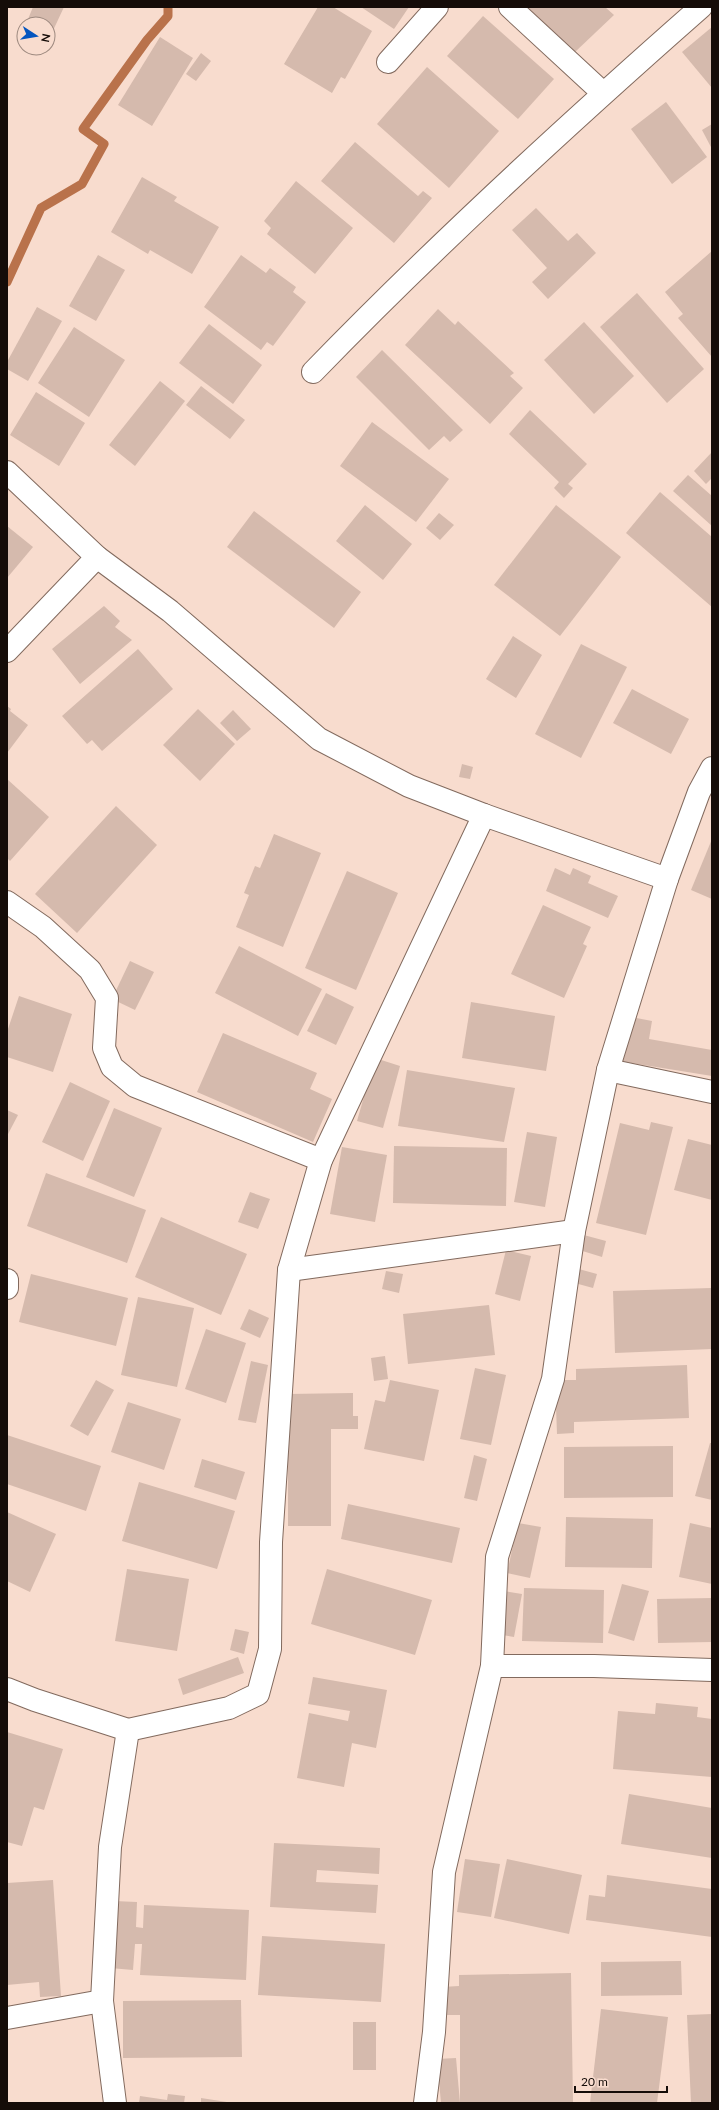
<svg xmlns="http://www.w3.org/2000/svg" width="719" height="2110" font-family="Lato,sans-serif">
	<rect width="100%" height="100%" fill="#f8dcce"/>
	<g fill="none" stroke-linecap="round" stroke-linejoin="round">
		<path stroke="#b9724b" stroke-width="9" d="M7,282L41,208L82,184L104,144L83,129L147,40L168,16V7"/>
	</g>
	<g fill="#d5baad">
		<path d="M33,7H64L50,37L48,36V24H26Z"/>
		<path d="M318,7H333L372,31L345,79L341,77L332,93L284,64Z"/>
		<path d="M361,7H409L394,29Z"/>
		<path d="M527,7H605L614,15L575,52Z"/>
		<path d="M483,16L554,79L518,119L447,56Z"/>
		<path d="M712,27V88L682,52Z"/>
		<path d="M160,37L193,58L152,126L118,105Z"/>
		<path d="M201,53L211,61L196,81L186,74Z"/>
		<path d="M427,67L499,131L449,188L377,124Z"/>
		<path d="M666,102L707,157L672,184L631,129Z"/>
		<path d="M712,124V149L702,130Z"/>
		<path d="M355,142L418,196L423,191L432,198L394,243L321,181Z"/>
		<path d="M142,177L177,197L174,201L219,227L192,274L150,250L148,254L111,232Z"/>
		<path d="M296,181L353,228L315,274L267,234L271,228L264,221Z"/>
		<path d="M536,208L568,241L577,233L596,253L548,299L532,282L547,268L512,230Z"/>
		<path d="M712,251V357L678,318L683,314L665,292Z"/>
		<path d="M98,255L125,270L96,321L69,306Z"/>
		<path d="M241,255L266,273L270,268L296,287L293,292L306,302L273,346L267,342L261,350L204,307Z"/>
		<path d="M637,293L704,369L667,403L600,327Z"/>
		<path d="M37,307L62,321L28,381L7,369V362Z"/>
		<path d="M438,309L455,325L458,321L514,373L510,376L523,388L490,424L405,345Z"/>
		<path d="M584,322L634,376L594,414L544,360Z"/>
		<path d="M209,324L262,365L233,404L179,363Z"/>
		<path d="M74,327L125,360L89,417L38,383Z"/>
		<path d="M382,350L463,430L450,442L444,436L429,450L356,377Z"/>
		<path d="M160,381L185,401L135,466L109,445Z"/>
		<path d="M201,386L245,420L230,439L186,405Z"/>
		<path d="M36,392L85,423L59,466L10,435Z"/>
		<path d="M530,410L587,464L568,484L573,488L564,498L554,488L559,482L509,434Z"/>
		<path d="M372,422L449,479L416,522L340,466Z"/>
		<path d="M712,452V478L706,484L694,471Z"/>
		<path d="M688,475L712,496V526L673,491Z"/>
		<path d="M660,492L712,537V607L626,533Z"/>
		<path d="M365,505L412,544L383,580L336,541Z"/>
		<path d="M556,505L621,557L560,636L494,585Z"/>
		<path d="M254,511L361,592L334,628L227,547Z"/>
		<path d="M439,513L454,525L440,540L426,528Z"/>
		<path d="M7,526L33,547L7,578Z"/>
		<path d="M104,606L120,621L115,627L132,640L80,684L52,649Z"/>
		<path d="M513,636L542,655L516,698L486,679Z"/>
		<path d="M581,644L627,667L581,758L535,734Z"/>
		<path d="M138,649L173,689L102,751L92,740L87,744L62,716Z"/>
		<path d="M632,689L689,719L671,754L613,723Z"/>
		<path d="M7,706L11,709L10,711L28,725L7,753Z"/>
		<path d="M198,709L235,744L200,781L163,745Z"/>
		<path d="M233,710L251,729L237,741L220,723Z"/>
		<path d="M462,764L473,767L470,779L459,777Z"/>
		<path d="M7,779L49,817L10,861L7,858Z"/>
		<path d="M116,806L157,845L77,933L35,894Z"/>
		<path d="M274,834L321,853L283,947L236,927L249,895L244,893L255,866L260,868Z"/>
		<path d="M712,839V899L691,890Z"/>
		<path d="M555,868L570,875L573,868L591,876L588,883L618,896L608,918L546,891Z"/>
		<path d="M347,871L398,893L356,990L305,968Z"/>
		<path d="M543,905L591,927L583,944L587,946L564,998L511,974Z"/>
		<path d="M239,946L322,989L298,1036L215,993Z"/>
		<path d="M130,961L154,972L135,1010L112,999Z"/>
		<path d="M326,993L354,1007L336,1045L307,1031Z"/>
		<path d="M19,996L72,1014L53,1072L7,1057V1032Z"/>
		<path d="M471,1002L555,1016L546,1071L462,1058Z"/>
		<path d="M626,1016L652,1021L649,1039L712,1050V1076L619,1061Z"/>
		<path d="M223,1033L317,1073L310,1089L332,1099L313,1142L197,1092Z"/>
		<path d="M375,1058L400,1066L383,1128L357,1121Z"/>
		<path d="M407,1070L515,1088L504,1142L398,1126Z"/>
		<path d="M70,1082L110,1101L83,1161L42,1142Z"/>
		<path d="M114,1108L162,1128L134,1197L86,1177Z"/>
		<path d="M7,1110L18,1115L7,1136Z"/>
		<path d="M651,1122L673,1127L646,1235L596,1223L620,1123L649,1130Z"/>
		<path d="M527,1132L557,1137L545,1207L514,1202Z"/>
		<path d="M688,1139L712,1145V1200L674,1190Z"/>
		<path d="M394,1146L507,1148L506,1206L393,1203Z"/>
		<path d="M342,1147L387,1155L375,1222L330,1214Z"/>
		<path d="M46,1173L146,1210L127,1263L27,1226Z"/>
		<path d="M250,1192L270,1199L258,1229L238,1222Z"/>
		<path d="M161,1217L247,1254L221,1315L135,1277Z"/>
		<path d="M580,1234L606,1241L602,1257L576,1249Z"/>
		<path d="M506,1250L531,1256L520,1301L495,1294Z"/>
		<path d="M575,1268L597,1274L593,1288L571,1282Z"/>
		<path d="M386,1271L403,1274L399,1293L382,1289Z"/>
		<path d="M31,1274L128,1298L116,1346L19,1322Z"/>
		<path d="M711,1288L712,1349L615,1353L613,1291Z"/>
		<path d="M138,1297L194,1308L177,1387L121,1375Z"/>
		<path d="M489,1305L495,1355L408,1364L403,1314Z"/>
		<path d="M249,1309L269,1318L260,1338L240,1329Z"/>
		<path d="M206,1329L246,1343L226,1403L185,1389Z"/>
		<path d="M385,1356L388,1379L374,1381L371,1358Z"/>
		<path d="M251,1361L268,1365L256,1423L238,1420Z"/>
		<path d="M687,1365L689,1418L574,1422V1433L557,1434L555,1380H576V1369Z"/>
		<path d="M475,1368L506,1375L491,1445L460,1439Z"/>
		<path d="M96,1380L114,1390L88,1436L70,1426Z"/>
		<path d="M390,1380L439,1390L424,1461L364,1449L375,1400L385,1402Z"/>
		<path d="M353,1393V1416H358V1429H331V1526H288V1394Z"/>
		<path d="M128,1402L181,1419L164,1470L111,1452Z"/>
		<path d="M7,1435L101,1466L86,1511L7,1484Z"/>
		<path d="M710,1443H712V1500L695,1496Z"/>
		<path d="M673,1446V1497L564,1498V1447Z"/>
		<path d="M474,1455L487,1459L477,1501L464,1498Z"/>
		<path d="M202,1459L245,1472L236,1500L194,1487Z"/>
		<path d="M139,1482L235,1511L217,1569L122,1541Z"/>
		<path d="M348,1504L460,1528L452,1563L341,1539Z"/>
		<path d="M7,1512L56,1534L30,1592L7,1581Z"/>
		<path d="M566,1517L653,1519L652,1568L565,1567Z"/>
		<path d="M518,1523L541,1527L530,1578L507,1573Z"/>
		<path d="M690,1523L712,1528V1584L679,1577Z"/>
		<path d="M127,1569L189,1579L177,1651L115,1641Z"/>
		<path d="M327,1569L432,1600L415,1655L311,1624Z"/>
		<path d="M622,1584L649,1591L634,1641L608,1633Z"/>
		<path d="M524,1588L604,1590L603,1643L522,1641Z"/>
		<path d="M504,1591L522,1594L514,1637L496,1634Z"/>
		<path d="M712,1598V1642L658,1643L657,1599Z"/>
		<path d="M235,1629L249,1632L244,1654L230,1650Z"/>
		<path d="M238,1657L244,1673L183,1695L178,1679Z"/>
		<path d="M313,1677L387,1690L376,1748L352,1743L344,1787L297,1778L309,1713L348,1721L350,1711L308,1704Z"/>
		<path d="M656,1703L698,1707L697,1717L712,1719V1777L613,1769L618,1711L655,1714Z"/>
		<path d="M7,1732L63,1749L44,1810L34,1807L22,1846L7,1842Z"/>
		<path d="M629,1794L712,1808V1858L621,1844Z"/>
		<path d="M274,1843L380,1848L379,1874L317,1870L316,1882L378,1885L376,1913L270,1907Z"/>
		<path d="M465,1859L500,1864L491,1917L457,1912Z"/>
		<path d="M507,1859L582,1875L569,1934L494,1918Z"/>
		<path d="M607,1875L712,1889V1937L586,1920L589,1895L605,1897Z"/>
		<path d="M53,1880L61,1996L40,1997L39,1982L7,1985V1883Z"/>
		<path d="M114,1901L137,1902L136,1927L143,1928L144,1905L249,1910L246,1980L140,1975L142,1944H135L133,1970L110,1968Z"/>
		<path d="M262,1936L385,1944L381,2002L258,1995Z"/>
		<path d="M681,1961L682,1995L601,1996V1962Z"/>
		<path d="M571,1973L573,2103H460V2015H442V1987L459,1986V1975Z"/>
		<path d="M241,2000L242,2057L123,2058V2001Z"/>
		<path d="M601,2009L668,2017L657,2103H590Z"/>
		<path d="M712,2014V2103H691L687,2015Z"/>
		<rect x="353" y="2022" width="23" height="48"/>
		<path d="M456,2058L460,2103H441L437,2059Z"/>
		<path d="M168,2094L185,2096L184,2103H139L140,2096L167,2100Z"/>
		<path d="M201,2098L227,2102V2103H201Z"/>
	</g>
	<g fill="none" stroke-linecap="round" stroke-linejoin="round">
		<g stroke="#826a5e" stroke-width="24">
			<g id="street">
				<path d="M510,7L603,93"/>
				<path d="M388,62L437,7"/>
				<path d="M313,372C436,245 568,124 701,7"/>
				<path d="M7,472L97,557L170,611L319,739L409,786L484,815L667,879"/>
				<path d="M7,651L97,557"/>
				<path d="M7,902L43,927L90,970L107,998L104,1048L112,1067L135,1086L321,1160"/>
				<path d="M608,1070L712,1092"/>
				<path d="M289,1270L574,1231"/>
				<path d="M7,1280V1288"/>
				<path d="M492,1666H594L712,1670"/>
				<path d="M7,1689L35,1700L128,1730L229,1708L258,1694L270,1649L271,1542L289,1270L321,1160L484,815"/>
				<path d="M7,2018L102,2001"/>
				<path d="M115,2103L102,2001L110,1847L128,1730"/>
				<path d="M425,2103L434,2032L444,1872L492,1666L497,1557L553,1379L574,1231L608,1070L667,879L699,792L712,768"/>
			</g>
		</g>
		<use href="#street" stroke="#fff" stroke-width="22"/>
	</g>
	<rect width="719" height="2110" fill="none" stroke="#150c08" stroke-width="16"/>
	<g transform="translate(36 36) rotate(102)"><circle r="19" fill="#f8dcce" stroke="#9d897f"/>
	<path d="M0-3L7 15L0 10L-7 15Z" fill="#0455bf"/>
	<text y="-6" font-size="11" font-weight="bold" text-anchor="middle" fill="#150c08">N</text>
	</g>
	<path d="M575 2086v6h92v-6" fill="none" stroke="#150c08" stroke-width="2"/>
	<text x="581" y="2086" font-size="12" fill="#150c08" stroke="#f8dcce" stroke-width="3" paint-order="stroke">20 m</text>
</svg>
